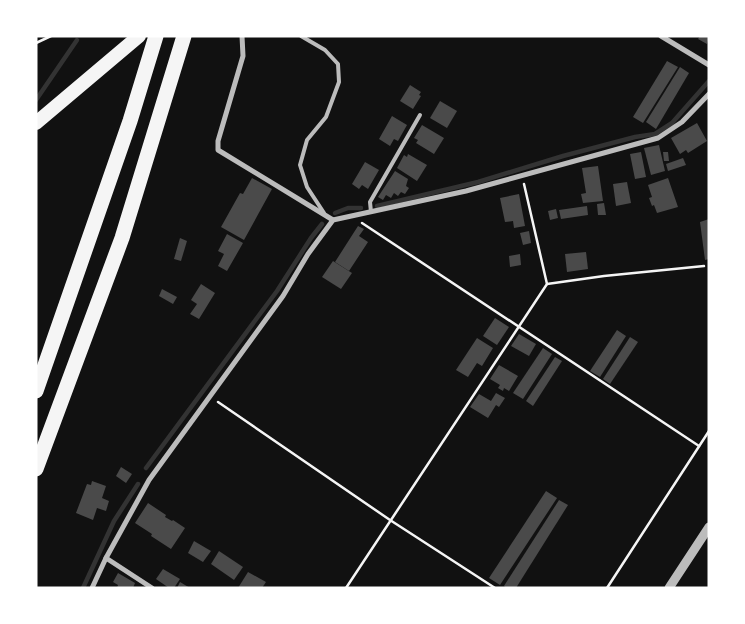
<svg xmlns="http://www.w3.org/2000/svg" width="745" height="624" font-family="Karla,sans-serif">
	<rect width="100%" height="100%" fill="#111"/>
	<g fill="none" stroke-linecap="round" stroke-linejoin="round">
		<g stroke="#333" stroke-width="4.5">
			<path d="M36,100L77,40"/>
			<path d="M377,206L478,182L563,156L635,137L655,134L672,123L709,81"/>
			<path d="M335,213L348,208H361"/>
			<path d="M146,468L277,291L311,238L322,224"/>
			<path d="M83,588L114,521L138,484"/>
		</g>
	</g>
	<g fill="#4a4a4a">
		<path d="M700,36H709L707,44L698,39Z"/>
		<path d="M667,61L678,67L643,123L633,117Z"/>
		<path d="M680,67L689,73L656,129L646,122Z"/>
		<path d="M410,85L421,92L419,95L421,96L413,109L400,101Z"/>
		<path d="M440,101L457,111L447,128L430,118Z"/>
		<path d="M392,116L407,125L398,141L394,139L390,146L379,139Z"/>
		<path d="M697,123L707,141L688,153L686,150L680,154L671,138Z"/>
		<path d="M422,125L444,138L434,154L416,143L418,140L414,138Z"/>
		<path d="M659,145L665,171L651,175L644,148Z"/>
		<path d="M641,152L646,177L635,179L630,154Z"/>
		<path d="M663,152H668L669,161H664Z"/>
		<path d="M408,154L427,165L417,181L397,168L404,155L407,157Z"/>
		<path d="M683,158L686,165L668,171L666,164Z"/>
		<path d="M365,162L379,170L368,189L362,185L359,189L352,184Z"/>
		<path d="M598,166L603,201L583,203L581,194L586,193L582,168Z"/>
		<path d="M395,171L408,179L406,186L409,188L405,194L401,192L398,196L394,193L391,198L386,195L383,200L378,197Z"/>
		<path d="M252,178L272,189L244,240L221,227L240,193L243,194Z"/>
		<path d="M668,178L678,207L657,213L654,205L652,206L649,198L652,197L648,185Z"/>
		<path d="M627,182L631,203L616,206L613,184Z"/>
		<path d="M519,194L525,226L514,228L513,221L505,222L500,198Z"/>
		<path d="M604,203L606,215H598L597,204Z"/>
		<path d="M587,206L588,215L561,219L559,210Z"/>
		<path d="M556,209L558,218L550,220L548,211Z"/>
		<path d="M709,219V259L705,260L700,222Z"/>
		<path d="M358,226L364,229L359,236L368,242L349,271L335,262Z"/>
		<path d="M529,231L531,243L523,245L520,233Z"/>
		<path d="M227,234L243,243L227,271L218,266L224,254L218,251Z"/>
		<path d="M180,238L187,241L181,261L174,259Z"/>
		<path d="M586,252L588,269L567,272L565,254Z"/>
		<path d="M520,254L521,265L510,267L509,256Z"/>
		<path d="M333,261L352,273L341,289L322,277Z"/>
		<path d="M201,284L215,293L199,319L190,314L197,304L191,300Z"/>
		<path d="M162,289L177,297L173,304L159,296Z"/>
		<path d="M495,318L509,327L497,345L483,336Z"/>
		<path d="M617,330L626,336L600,377L590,371Z"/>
		<path d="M519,334L536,344L529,356L511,346Z"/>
		<path d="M630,337L638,342L610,384L603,379Z"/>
		<path d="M477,338L493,348L482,366L477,363L468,377L456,370Z"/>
		<path d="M543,348L552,354L523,399L513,393Z"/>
		<path d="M555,357L562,361L533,406L526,401Z"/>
		<path d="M499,365L518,376L509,391L504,388L503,391L498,388L500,385L490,379Z"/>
		<path d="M496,393L505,398L499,407L496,405L488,418L470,407L479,394L491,401Z"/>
		<path d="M121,467L132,474L126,483L116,476Z"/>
		<path d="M92,481L106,486L102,498L109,501L106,511L97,508L93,520L76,513L87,484L91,485Z"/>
		<path d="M546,491L557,498L500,585L489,578Z"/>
		<path d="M559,500L568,505L516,588H506L504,586Z"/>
		<path d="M148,503L166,515L165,517L172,521L173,520L185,528L171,549L151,536L152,534L135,523Z"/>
		<path d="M194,541L211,551L203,562L188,553Z"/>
		<path d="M219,551L243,567L234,580L211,564Z"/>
		<path d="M163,569L180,579L174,588H169L156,579Z"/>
		<path d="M248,572L266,582L262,588H238Z"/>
		<path d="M118,573L135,583L133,588H117L118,585L113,582Z"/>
		<path d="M180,582L190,588H177Z"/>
	</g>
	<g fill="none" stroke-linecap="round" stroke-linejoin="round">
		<g stroke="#f5f5f5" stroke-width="2.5">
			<path d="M36,43L51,36"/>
			<path d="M362,223L699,446"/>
			<path d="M547,284L604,276L704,266"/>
			<path d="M218,402L390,520L495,588"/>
			<path d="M346,588L547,284L524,184"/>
			<path d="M607,588L709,431"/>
		</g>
		<g stroke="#bcbcbc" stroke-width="4">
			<path d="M301,36L325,50L338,64L339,82L326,117L307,140L300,165L307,187L324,213"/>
			<path d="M371,212L370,202L420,115"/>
		</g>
		<g stroke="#bcbcbc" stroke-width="5">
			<path d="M242,36L243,56L218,141V150L333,220"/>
			<path d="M661,36L709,65"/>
			<path d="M106,558L152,588"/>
			<path d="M92,588L106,558L149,480L283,296L308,254L333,220L466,191L658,138L682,122L709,94"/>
		</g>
		<path stroke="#bcbcbc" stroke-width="9" d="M669,588L709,527"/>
		<path stroke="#f5f5f5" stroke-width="14" d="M36,123L139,36"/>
		<g stroke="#f5f5f5" stroke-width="15">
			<path d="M36,391L130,121L156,36"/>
			<path d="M36,469L122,238L184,36"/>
		</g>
	</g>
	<rect width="745" height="624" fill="none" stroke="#ffffff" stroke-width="75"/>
</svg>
